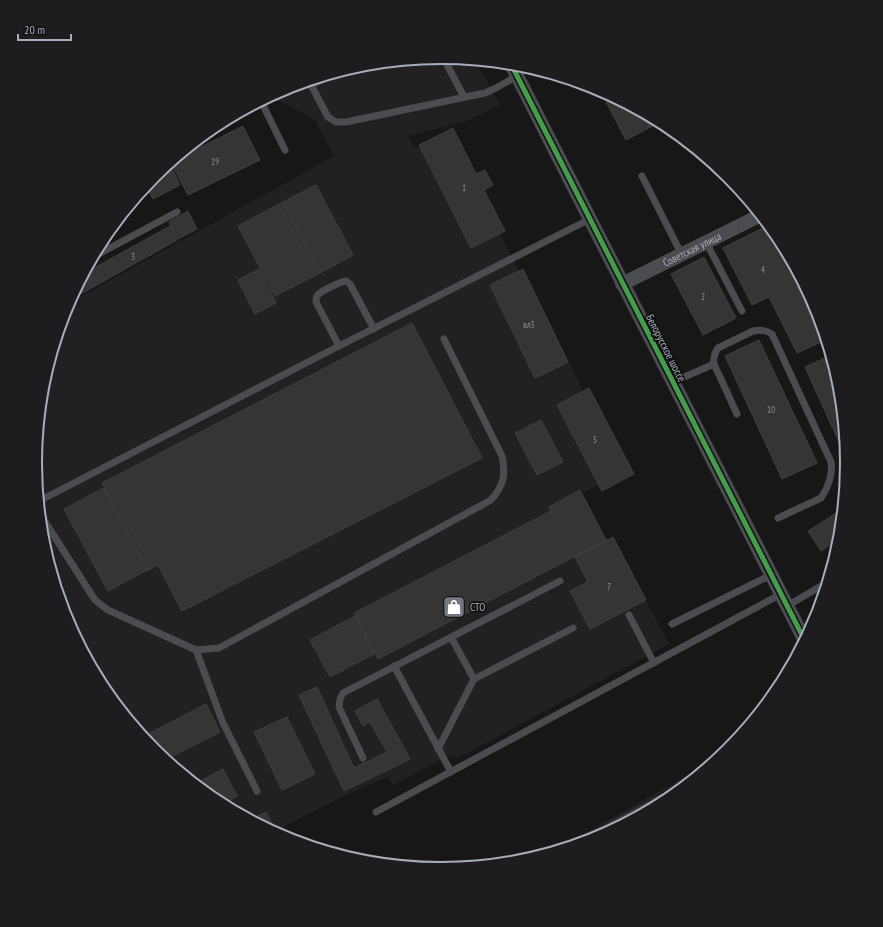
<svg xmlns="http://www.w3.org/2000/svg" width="883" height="927" font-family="'PT Sans Narrow',sans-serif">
	<rect width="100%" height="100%" fill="#171717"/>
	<g fill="#212123">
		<path d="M442,57L475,60L500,105L464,122L408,136L415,148L453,128L476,174L485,170L493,185L484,190L505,231L500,234L519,271L523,269L583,391L589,388L634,474L602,491L598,485L582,493L606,540L613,537L669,644L458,758L449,756L393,785L388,777L346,795L273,832L215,801L154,751L103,689L66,619L43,543L35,463L43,384L69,303L334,156L314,119L277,100L274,94L286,88L362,65Z"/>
		<path d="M725,754L667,802L597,839L546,855Z"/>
	</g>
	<g fill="#353536" stroke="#3f4043">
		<path d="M615,97L660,122L626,140L606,102Z"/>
		<path d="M243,126L260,160L188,195L171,162Z"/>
		<path d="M453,128L476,174L485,170L493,185L484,190L505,231L471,248L419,145Z"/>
		<path d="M171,166L180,185L153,199L146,186L160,171Z"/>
		<path d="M720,168L729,176L737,186L730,189Z"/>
		<path d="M316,185L353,255L320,273L283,202Z"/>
		<path d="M283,202L320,273L275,296L238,226Z"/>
		<path d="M188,211L197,229L178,239L169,222Z"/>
		<path d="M769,225L775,233L804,291L807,290L817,308L827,339L797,353L769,297L752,305L723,248Z"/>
		<path d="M170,226L177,240L95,286L87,272Z"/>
		<path d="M704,257L736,318L703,335L671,274Z"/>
		<path d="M259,269L276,303L255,314L238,280Z"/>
		<path d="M523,269L568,362L535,378L490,285Z"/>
		<path d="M87,272L95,286L70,300L84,274Z"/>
		<path d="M412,323L482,458L182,611L158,565L147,571L102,483Z"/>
		<path d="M759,340L817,463L782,479L725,356Z"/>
		<path d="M827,357L840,386L848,462L805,367Z"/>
		<path d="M589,388L634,474L602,491L557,405Z"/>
		<path d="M541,420L563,462L537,475L515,433Z"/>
		<path d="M104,488L147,570L108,591L64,509Z"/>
		<path d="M580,490L606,540L378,659L354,613L551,511L549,507Z"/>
		<path d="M844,508L841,537L821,551L808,531Z"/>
		<path d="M42,536L49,548L45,550L43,543Z"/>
		<path d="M613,537L646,600L590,629L570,591L588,582L575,557Z"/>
		<path d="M355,616L374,654L330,677L310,640Z"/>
		<path d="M317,687L354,768L387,752L370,722L363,726L355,711L377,699L410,759L344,791L299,695Z"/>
		<path d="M206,704L220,732L165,760L150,733Z"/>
		<path d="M287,717L315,774L282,790L254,732Z"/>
		<path d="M223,769L237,796L222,805L215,801L195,784Z"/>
		<path d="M702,773L667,802L597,839L555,852Z"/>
		<path d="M266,812L273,825L266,829L250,820Z"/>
	</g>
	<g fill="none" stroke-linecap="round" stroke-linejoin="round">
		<g stroke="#4b4c50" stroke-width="7">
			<path d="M443,57L464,97"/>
			<path d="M309,81L328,117L336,122H346L485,93L496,88L517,76"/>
			<path d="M311,85L335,73"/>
			<path d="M261,101L285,150"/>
			<path d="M642,176L682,255"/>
			<path d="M706,242L742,311"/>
			<path d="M93,257L177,212"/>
			<path d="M339,346L316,302C316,299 316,298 317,296C320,291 340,282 346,281L350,284L374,329"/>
			<path d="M673,382L714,364"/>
			<path d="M737,414L714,364C713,358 714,354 718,348L753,331C761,329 766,330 772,334L831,462C833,474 828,488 821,498L778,518"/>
			<path d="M39,501L339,346L590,219"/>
			<path d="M40,514L95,600L108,610L196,650L219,648L491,500C504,485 506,475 502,456L444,339"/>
			<path d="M787,606L828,582"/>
			<path d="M629,615L654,663"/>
			<path d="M672,624L771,575"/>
			<path d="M451,637L474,679"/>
			<path d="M196,650L223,723L257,791"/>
			<path d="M394,666L451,772"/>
			<path d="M438,749L474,679L573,628"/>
			<path d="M363,758L339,707L340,699L343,693L560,581"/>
			<path d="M376,812L781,594"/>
		</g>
		<g stroke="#4b4c50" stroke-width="14">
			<path d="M511,64L805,641"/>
			<path id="s1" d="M622,284L761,215"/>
		</g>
		<g stroke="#111113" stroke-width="8">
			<path id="cycleway" d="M511,64L805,641"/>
		</g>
		<use href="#cycleway" stroke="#469c4c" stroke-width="5"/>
	</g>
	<defs>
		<g id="shop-square" transform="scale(1.15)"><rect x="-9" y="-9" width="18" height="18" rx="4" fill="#757880" stroke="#111113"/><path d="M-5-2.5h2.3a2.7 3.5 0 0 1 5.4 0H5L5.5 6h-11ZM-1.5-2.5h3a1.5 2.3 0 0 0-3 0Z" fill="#fff"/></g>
	</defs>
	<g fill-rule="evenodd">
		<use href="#shop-square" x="454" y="607"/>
	</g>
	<g text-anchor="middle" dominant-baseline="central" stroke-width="3.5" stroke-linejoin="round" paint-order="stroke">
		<g font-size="9" fill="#8b8f98">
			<text x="215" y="161">19</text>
			<text x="464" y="187">1</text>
			<text x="133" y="256">3</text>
			<text x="763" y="269">4</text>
			<text x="703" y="296">2</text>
			<text x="529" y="324">вл3</text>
			<text x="771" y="409">10</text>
			<text x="595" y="439">5</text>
			<text x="609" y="586">7</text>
		</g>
		<g font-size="11" fill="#a8adb8" stroke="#111113">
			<text stroke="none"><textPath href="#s1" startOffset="78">Советская улица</textPath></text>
			<text transform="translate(666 348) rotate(63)">Белорусское шоссе</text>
		</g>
		<g font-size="11" fill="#a8adb8" stroke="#111113" text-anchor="start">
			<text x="470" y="607">СТО</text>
		</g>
	</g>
	<path d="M0 0H883V927H0ZM42 463a399 399 0 1 1 798 0a399 399 0 1 1-798 0Z" fill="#1d1d20" fill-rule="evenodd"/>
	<path fill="none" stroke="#a8adb8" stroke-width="2" d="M42 463a399 399 0 1 1 798 0a399 399 0 1 1-798 0Z"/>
	<path d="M18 34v6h53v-6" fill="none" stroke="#a8adb8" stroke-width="2"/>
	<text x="24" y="34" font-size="12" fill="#a8adb8" stroke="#111113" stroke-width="3" paint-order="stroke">20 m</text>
</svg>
